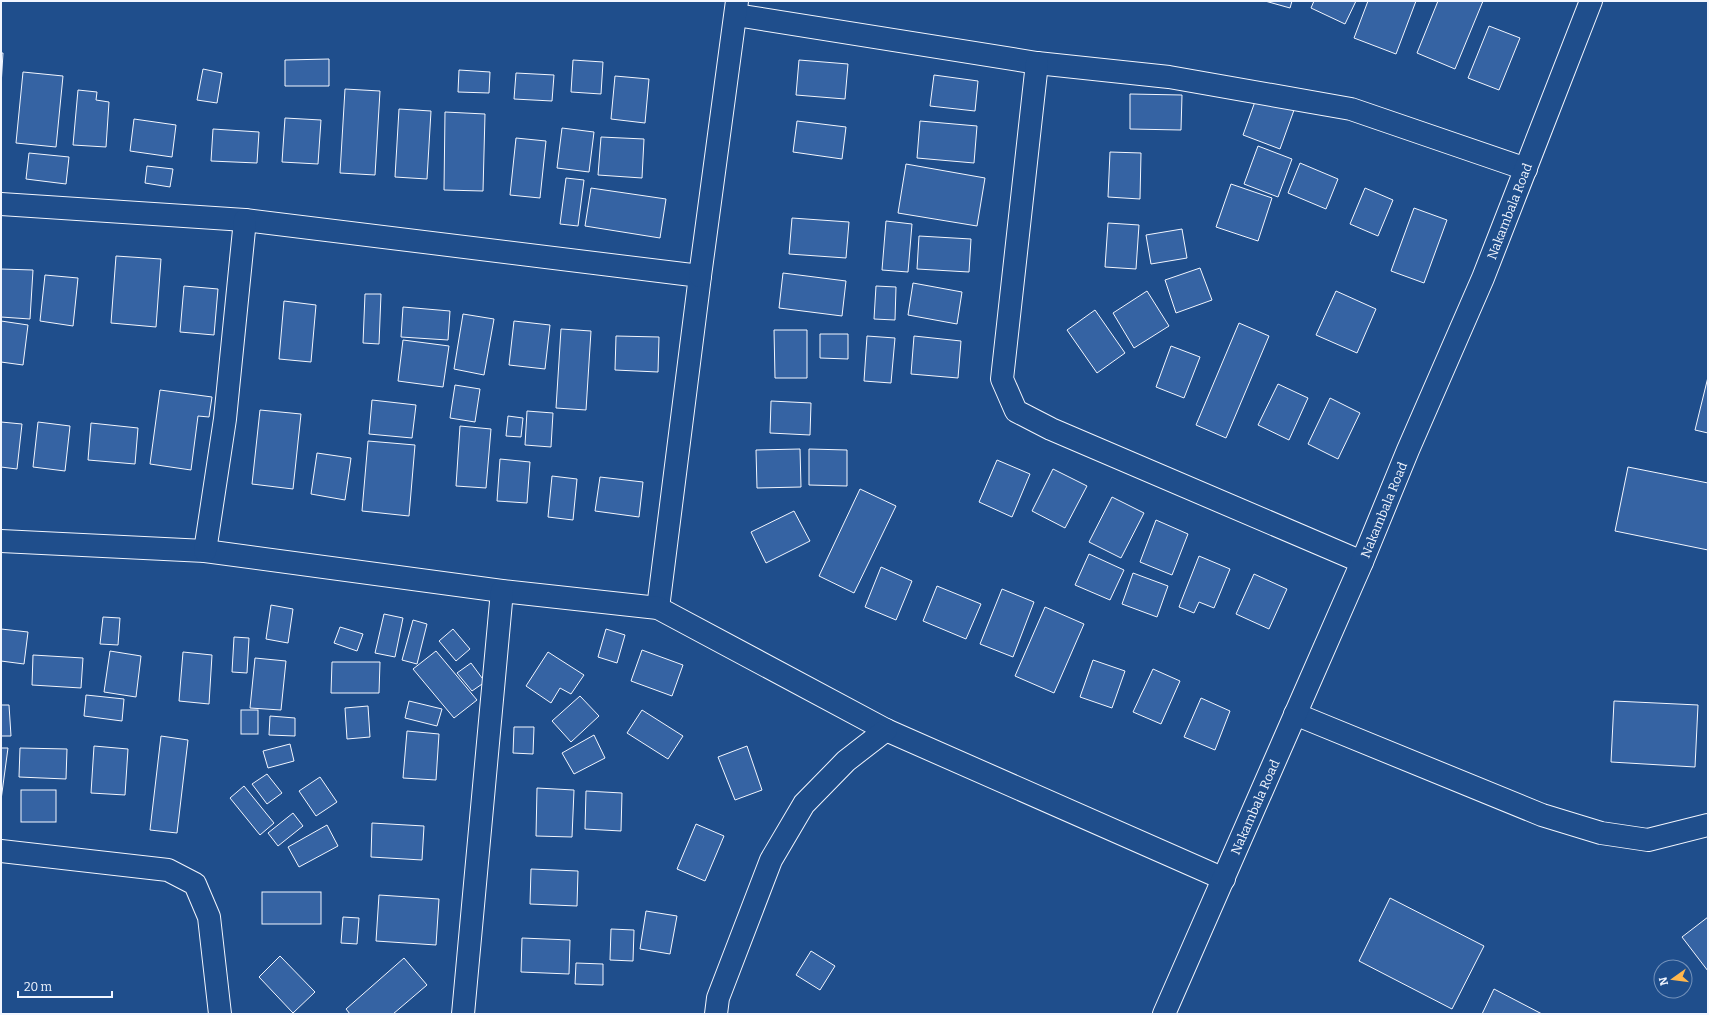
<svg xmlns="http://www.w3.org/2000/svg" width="1709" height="1015" font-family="Bitter,serif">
	<rect width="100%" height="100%" fill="#1f4e8c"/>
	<g fill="#3563a3" stroke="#f2f6ff">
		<path d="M1265,1H1292L1290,8Z"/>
		<path d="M1314,1H1356L1345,24L1311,8Z"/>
		<path d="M1368,1H1416L1396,54L1354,38Z"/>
		<path d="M1438,1H1483L1455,69L1417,53Z"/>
		<path d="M1489,26L1520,38L1499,90L1468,78Z"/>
		<path d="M1,53H3L1,86Z"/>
		<path d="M329,59V86H285V60Z"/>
		<path d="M573,60L603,62L601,94L571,92Z"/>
		<path d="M799,60L848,64L845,99L796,95Z"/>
		<path d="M203,69L222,73L217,103L197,100Z"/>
		<path d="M459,70L490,72L489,93L458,92Z"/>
		<path d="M23,72L63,76L56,147L16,143Z"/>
		<path d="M516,73L554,75L552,101L514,99Z"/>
		<path d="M934,75L978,81L975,111L930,106Z"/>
		<path d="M615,76L649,79L645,123L611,119Z"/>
		<path d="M345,89L380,91L375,175L340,173Z"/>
		<path d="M78,90L97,92L96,100L109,102L106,147L73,145Z"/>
		<path d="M1130,94L1182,95L1181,130L1130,129Z"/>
		<path d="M1257,96L1294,110L1280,149L1243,135Z"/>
		<path d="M399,109L431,111L427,179L395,177Z"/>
		<path d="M445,112L485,114L483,191L444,190Z"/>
		<path d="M285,118L321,120L318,164L282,162Z"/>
		<path d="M134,119L176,125L172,157L130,151Z"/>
		<path d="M797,121L846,127L842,159L793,152Z"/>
		<path d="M920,121L977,126L974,163L917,158Z"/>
		<path d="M562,128L594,132L589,172L557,168Z"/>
		<path d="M213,129L259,132L257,163L211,161Z"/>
		<path d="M601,137L644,139L642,178L598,175Z"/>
		<path d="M516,138L546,141L540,198L510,195Z"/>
		<path d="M1258,146L1292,159L1278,197L1244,184Z"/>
		<path d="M1110,152L1141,153L1140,199L1108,197Z"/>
		<path d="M29,153L69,157L66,184L26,179Z"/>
		<path d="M1300,163L1338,179L1326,209L1288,193Z"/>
		<path d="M906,164L985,178L977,226L898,213Z"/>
		<path d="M147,166L173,169L170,187L145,183Z"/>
		<path d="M566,178L584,180L578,226L560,224Z"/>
		<path d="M1231,184L1272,198L1258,241L1216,227Z"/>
		<path d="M591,188L666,199L660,238L585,226Z"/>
		<path d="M1365,188L1393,200L1378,236L1350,224Z"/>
		<path d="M1414,208L1447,220L1424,283L1391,271Z"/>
		<path d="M792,218L849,222L846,258L789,254Z"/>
		<path d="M886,221L912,224L908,272L882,270Z"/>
		<path d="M1108,223L1139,225L1136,269L1105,267Z"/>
		<path d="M1182,229L1187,258L1151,264L1146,235Z"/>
		<path d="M919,236L971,239L969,272L917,269Z"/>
		<path d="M116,256L161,259L156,327L111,323Z"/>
		<path d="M1200,268L1212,300L1176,313L1165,280Z"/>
		<path d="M1,269L33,270L30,319L1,317Z"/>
		<path d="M783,273L846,281L842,316L779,308Z"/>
		<path d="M45,275L78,278L73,326L40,321Z"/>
		<path d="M913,283L962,292L957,324L908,315Z"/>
		<path d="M184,286L218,289L214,335L180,332Z"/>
		<path d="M876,286L896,287L895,320L874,319Z"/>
		<path d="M1147,291L1169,326L1134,348L1113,313Z"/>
		<path d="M1336,291L1376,309L1357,353L1316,335Z"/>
		<path d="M365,294H381L379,344L363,343Z"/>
		<path d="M284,301L316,305L311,362L279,359Z"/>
		<path d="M403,307L450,311L448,340L401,337Z"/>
		<path d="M1095,310L1125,353L1097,373L1067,330Z"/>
		<path d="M463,314L494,319L484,375L454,369Z"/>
		<path d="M1,321L28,325L23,365L1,362Z"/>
		<path d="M514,321L550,325L545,369L509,365Z"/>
		<path d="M1239,323L1269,336L1226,438L1196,425Z"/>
		<path d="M561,329L591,331L586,410L556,408Z"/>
		<path d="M774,330H807V378H775Z"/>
		<path d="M820,334H848V359L820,358Z"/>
		<path d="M616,336L659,337L658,372L615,370Z"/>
		<path d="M867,336L895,338L891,383L864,381Z"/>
		<path d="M914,336L961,341L958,378L911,374Z"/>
		<path d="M403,340L449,346L443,387L398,381Z"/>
		<path d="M1171,346L1200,357L1184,398L1156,387Z"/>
		<path d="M1708,377V433L1695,430Z"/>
		<path d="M1278,384L1308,398L1289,440L1258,425Z"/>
		<path d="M455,385L480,389L475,422L450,418Z"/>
		<path d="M160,390L212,397L209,417L198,416L191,470L150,464Z"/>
		<path d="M1330,398L1360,413L1338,459L1308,444Z"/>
		<path d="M372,400L416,405L412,438L369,434Z"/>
		<path d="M771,401L811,403L810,435L770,433Z"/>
		<path d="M260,410L301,414L293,489L252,484Z"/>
		<path d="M527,411L553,413L551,447L525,445Z"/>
		<path d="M508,416L523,418L521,437L506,436Z"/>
		<path d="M1,422L22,424L17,469L1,467Z"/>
		<path d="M38,422L70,426L65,471L33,467Z"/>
		<path d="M91,423L138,428L135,464L88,460Z"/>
		<path d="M460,426L491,429L486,488L456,486Z"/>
		<path d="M368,441L415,445L409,516L362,511Z"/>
		<path d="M800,449L801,487L757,488L756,450Z"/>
		<path d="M809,449L847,450V486L809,485Z"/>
		<path d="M317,453L351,458L345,500L311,494Z"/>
		<path d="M500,459L530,462L527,503L497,501Z"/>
		<path d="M997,460L1030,474L1012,517L979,502Z"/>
		<path d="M1628,467L1708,483V550L1615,531Z"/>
		<path d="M1053,469L1087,486L1065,528L1032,511Z"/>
		<path d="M552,476L577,479L573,520L548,517Z"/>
		<path d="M600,477L643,482L639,517L595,511Z"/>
		<path d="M860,489L896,506L854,593L819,576Z"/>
		<path d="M1112,497L1144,513L1121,558L1089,542Z"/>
		<path d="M794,511L810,541L766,563L751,532Z"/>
		<path d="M1156,520L1188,534L1172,575L1140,562Z"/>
		<path d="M1089,554L1124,570L1110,600L1075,585Z"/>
		<path d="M1199,556L1230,569L1214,608L1199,602L1194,613L1179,607Z"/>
		<path d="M881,567L912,581L896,620L865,607Z"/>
		<path d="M1133,573L1168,586L1157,617L1122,604Z"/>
		<path d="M1254,574L1287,589L1269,629L1236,614Z"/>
		<path d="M937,586L981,604L966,639L923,621Z"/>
		<path d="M1002,589L1034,602L1013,657L980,644Z"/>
		<path d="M271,605L293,609L288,643L266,639Z"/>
		<path d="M1045,607L1084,624L1054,693L1015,676Z"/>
		<path d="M384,614L403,618L395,657L375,653Z"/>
		<path d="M103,617L120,618L118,645L100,644Z"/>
		<path d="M413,620L427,624L417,664L402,660Z"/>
		<path d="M340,627L363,634L357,651L334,643Z"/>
		<path d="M1,629L28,632L24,664L1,661Z"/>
		<path d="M453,629L470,649L456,661L439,641Z"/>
		<path d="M606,629L625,635L617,663L598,657Z"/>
		<path d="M234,637L249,638L247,673L232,672Z"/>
		<path d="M642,650L683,665L672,696L631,681Z"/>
		<path d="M110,651L141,656L136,697L104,692Z"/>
		<path d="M436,651L477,700L454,718L413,669Z"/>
		<path d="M183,652L212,655L209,704L179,701Z"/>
		<path d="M548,652L584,675L571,694L560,688L551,703L526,686Z"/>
		<path d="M33,655L83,658L81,688L32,685Z"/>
		<path d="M255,658L286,661L281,710L250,708Z"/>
		<path d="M1093,660L1125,671L1112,708L1080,697Z"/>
		<path d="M332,662H380L379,693H331Z"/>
		<path d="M471,663L485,682L472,691L457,673Z"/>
		<path d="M1153,669L1180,681L1161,724L1133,712Z"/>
		<path d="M86,695L124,699L122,721L84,716Z"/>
		<path d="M580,696L599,716L571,742L552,721Z"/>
		<path d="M1201,698L1230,711L1215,750L1184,737Z"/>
		<path d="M409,701L442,709L437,726L405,718Z"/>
		<path d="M1614,701L1698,705L1695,767L1611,762Z"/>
		<path d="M1,705H9L11,736H1Z"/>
		<path d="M368,706L370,737L347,739L345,708Z"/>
		<rect x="241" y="710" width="17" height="24"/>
		<path d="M642,710L683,736L668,759L627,733Z"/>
		<path d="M270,716L295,718V736L269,735Z"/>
		<path d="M514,727H534L533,754L513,753Z"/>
		<path d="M407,731L439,734L436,780L403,778Z"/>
		<path d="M594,735L605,758L574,774L562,753Z"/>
		<path d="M161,736L188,740L177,833L150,830Z"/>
		<path d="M290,744L294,761L268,768L263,751Z"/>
		<path d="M94,746L128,749L125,795L91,793Z"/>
		<path d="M747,746L762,790L735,800L718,757Z"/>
		<path d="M1,748H8L1,800Z"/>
		<path d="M20,748L67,749L66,779L19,777Z"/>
		<path d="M267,774L282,793L267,804L252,784Z"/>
		<path d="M320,777L337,802L316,816L299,791Z"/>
		<path d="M244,786L274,823L260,835L230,798Z"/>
		<path d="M537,788L574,790L572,837L536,836Z"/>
		<rect x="21" y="790" width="35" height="32"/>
		<path d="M586,791L622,793L621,831L585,829Z"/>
		<path d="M293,813L303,826L278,846L268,833Z"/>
		<path d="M372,823L424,826L422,860L371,857Z"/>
		<path d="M696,824L724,836L705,881L677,869Z"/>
		<path d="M327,825L338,846L299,867L288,847Z"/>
		<path d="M531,869L578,871L577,906L530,904Z"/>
		<rect x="262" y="892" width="59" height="32"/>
		<path d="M379,895L439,899L436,945L376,941Z"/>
		<path d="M1390,898L1484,946L1452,1009L1359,961Z"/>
		<path d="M646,911L677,916L670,954L640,949Z"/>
		<path d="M343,917L359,918L357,944L341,943Z"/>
		<path d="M1708,917V971L1682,937Z"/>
		<path d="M611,929L634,930L633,961L610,960Z"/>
		<path d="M522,938L570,940L569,974L521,972Z"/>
		<path d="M811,951L835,966L820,990L796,975Z"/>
		<path d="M280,956L315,992L293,1013L259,977Z"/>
		<path d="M404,958L427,985L393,1014H350L346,1009Z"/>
		<path d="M576,963L603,964V985L575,984Z"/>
		<path d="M1494,989L1542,1014H1482Z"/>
	</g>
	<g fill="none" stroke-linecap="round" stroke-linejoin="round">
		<g stroke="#f2f6ff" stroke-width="24">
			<g id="minor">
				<path d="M736,15L1037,63L1169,77L1351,109L1526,169"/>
				<path d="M1037,63L1002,379L1016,411L1051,429L1362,562"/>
				<path d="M1,204L245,220L700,276L658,608"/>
				<path d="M700,276L737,1"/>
				<path d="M1,541L205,551L502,591L658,608L886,730L1224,879"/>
				<path d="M205,551L225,419L245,220"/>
				<path d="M1295,714L1542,815L1601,833L1648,840L1708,825"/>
				<path d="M1,851L168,870L195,884L209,917L220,1014"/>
				<path d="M463,1014L502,591"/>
				<path d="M716,1014L718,998L771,860L804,804L846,761L886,730"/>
			</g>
		</g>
		<g stroke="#f2f6ff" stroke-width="24">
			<g id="secondary">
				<path id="s1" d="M1164,1014L1362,562L1408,450L1483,278L1591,1"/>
			</g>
		</g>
		<use href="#minor" stroke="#1f4e8c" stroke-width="22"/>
		<use href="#secondary" stroke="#1f4e8c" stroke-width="22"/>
	</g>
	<g text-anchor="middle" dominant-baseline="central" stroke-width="3" stroke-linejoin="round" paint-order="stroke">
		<g font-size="13" fill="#f2f6ff" stroke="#1f4e8c">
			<text stroke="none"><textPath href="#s1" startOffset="874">Nakambala Road</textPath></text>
			<text stroke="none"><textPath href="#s1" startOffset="550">Nakambala Road</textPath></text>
			<text stroke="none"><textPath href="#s1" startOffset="226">Nakambala Road</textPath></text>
		</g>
	</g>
	<rect width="1709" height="1015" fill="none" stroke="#f2f6ff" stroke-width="4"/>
	<g transform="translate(1673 979) rotate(256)"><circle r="19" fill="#1f4e8c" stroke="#7391ba"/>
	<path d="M0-3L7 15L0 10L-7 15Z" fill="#ffb74d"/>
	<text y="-6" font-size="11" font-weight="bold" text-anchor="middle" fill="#f2f6ff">N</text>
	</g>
	<path d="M18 991v6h94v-6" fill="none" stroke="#f2f6ff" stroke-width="2"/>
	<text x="24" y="991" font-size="12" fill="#f2f6ff" stroke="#1f4e8c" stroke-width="3" paint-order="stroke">20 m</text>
</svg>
